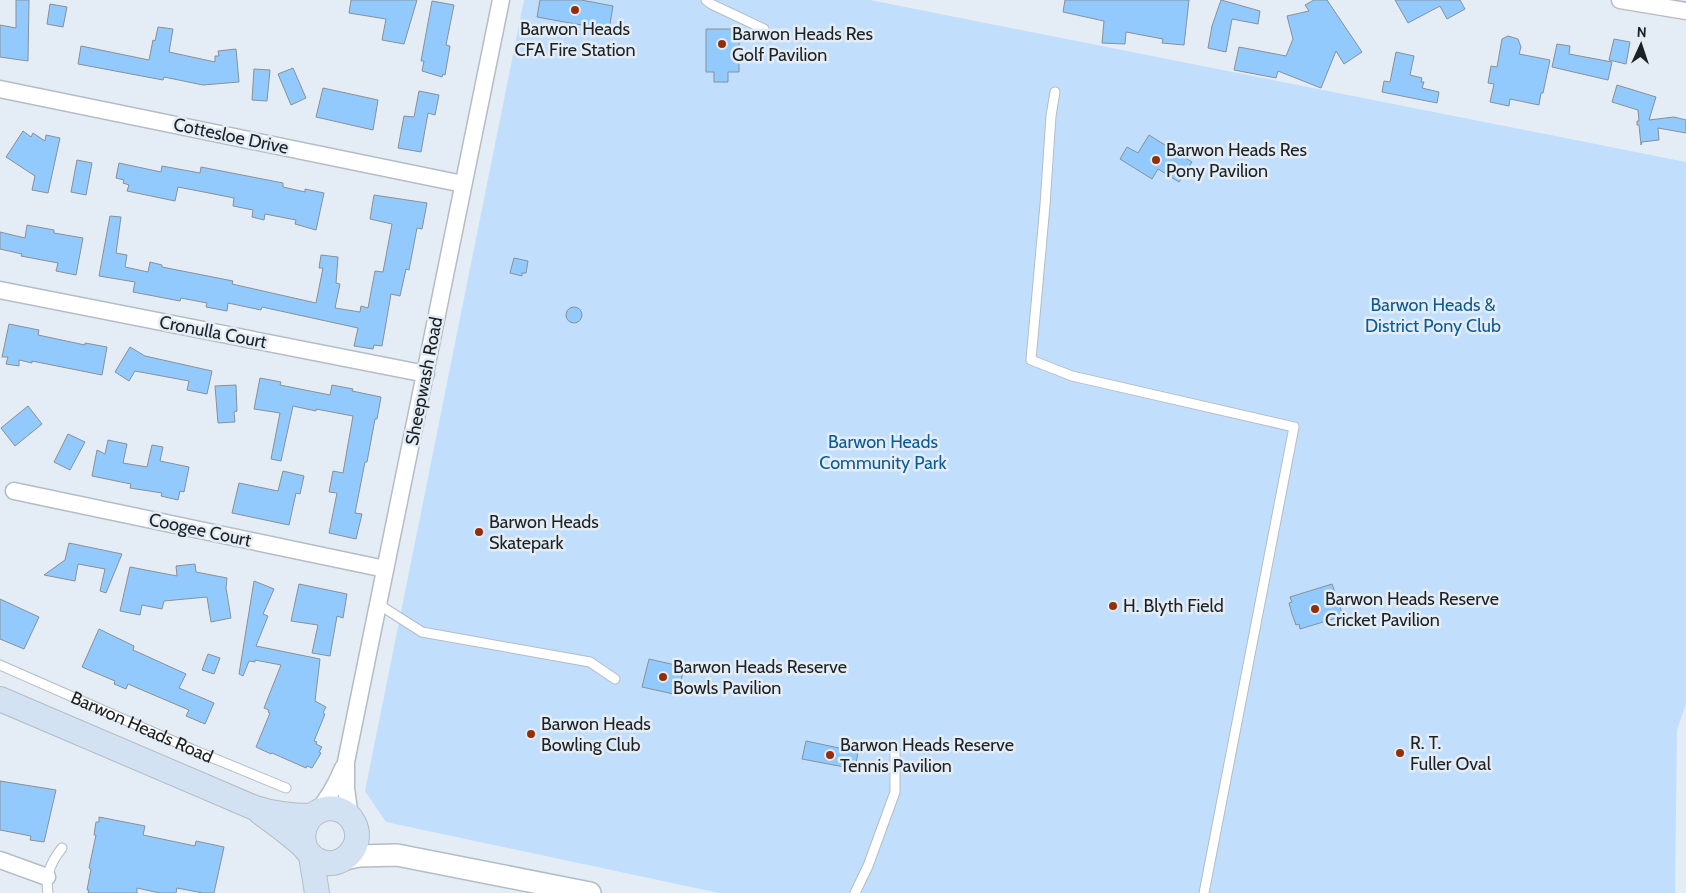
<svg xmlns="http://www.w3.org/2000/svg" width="1686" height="893" font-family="Cabin,sans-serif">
	<rect width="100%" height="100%" fill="#e4edf5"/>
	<path fill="#c1dffc" d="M524,0H870L1686,162V704L1677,730L1675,893H719L386,822L365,791Z"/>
	<g fill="#93cafe" stroke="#889098">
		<path d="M16,0H29L28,61L0,57V25L16,28Z"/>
		<path d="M351,0H417L404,44L382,40L386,19L349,13Z"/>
		<path d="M540,0H581L613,6L609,30L537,17Z"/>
		<path d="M1065,0H1189L1184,45L1162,43L1163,39L1126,32L1125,44L1102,43L1104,21L1063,12Z"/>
		<path d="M1221,0L1260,11L1258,24L1232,19L1226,52L1208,48L1212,26Z"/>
		<path d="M1314,0H1327L1362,52L1344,64L1336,51L1321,88L1278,71L1276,78L1234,70L1239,47L1286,56L1293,39L1287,16L1309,11L1305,5Z"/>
		<path d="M1395,0H1460L1465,9L1447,19L1440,6L1408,23Z"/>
		<path d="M432,1L454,5L446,45L450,46L445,75L443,74L442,77L422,71L424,61H421Z"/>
		<path d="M50,4L67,7L63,27L47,24Z"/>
		<path d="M158,27L173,29L169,52L215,62V56H219L218,51L236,49L239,82L203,85L164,77L163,80L78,64L81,46L149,60L153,40L155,41Z"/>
		<path d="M706,29H739V72H728V82H714V72H706Z"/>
		<path d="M1508,36L1518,39L1521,47L1519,54L1550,60L1543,93H1541L1539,105L1510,99L1509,106L1490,102L1494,84L1488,83L1491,66L1497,67L1502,39Z"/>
		<path d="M1614,39L1630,42L1626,64L1609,60Z"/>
		<path d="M1557,44L1570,46L1569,54L1612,62L1608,80L1552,67Z"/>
		<path d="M1396,52L1414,56L1410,75L1422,78L1421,82H1424L1422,88L1439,92L1437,103L1382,92L1384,81L1390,82Z"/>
		<path d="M293,68L306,98L291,105L278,74Z"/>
		<path d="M254,69L270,70L267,101L252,100Z"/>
		<path d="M1617,85L1656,97L1649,120L1674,117L1686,120V133L1658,128L1659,140L1642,142L1641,145L1639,125H1637V121H1639L1638,110L1612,102Z"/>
		<path d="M323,88L378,100L373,130L316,117Z"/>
		<path d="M419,91L439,95L435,115L428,113L421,152L398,148L404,116L414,117Z"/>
		<path d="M23,131L31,137L33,133L45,141L46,135L60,138L48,193L32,190L35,176L6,157Z"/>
		<path d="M1149,135L1192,162L1179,182L1158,169L1152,179L1120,159L1127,147L1138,153Z"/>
		<path d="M77,160L92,163L86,195L71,192Z"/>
		<path d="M119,163L161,172L162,166L200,173L201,167L283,183V187L305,192V189L324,193L316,230L295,224L296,220L265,214L264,220L252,217L253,210L233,206L234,198L209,193L178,187L175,201L127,191L129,185L123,183L124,180L116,178Z"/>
		<path d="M374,195L427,203L422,229L417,228L409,270L406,269L400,296L391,294L382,346L374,345L373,349L354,346L358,328L262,307L261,310L228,303L227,311L206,307L207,303L181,298L180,301L133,292L135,282L99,276L110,216L121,217L116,253L127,255L125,267L148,272L150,262L162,265V267L233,281L232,284L316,303L323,268H319L321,255L338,257L336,283L340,284L335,308L360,312L361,306L368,308L375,271L383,272L392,224L370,219Z"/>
		<path d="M27,225L54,230V233L83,238L76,275L56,271L58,263L21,256L22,254L0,249V232L25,238Z"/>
		<path d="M514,258L528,261L526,273H522V276L510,273Z"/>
		<circle cx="574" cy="315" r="8"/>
		<path d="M9,324L39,330L38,335L85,345V343L107,347L102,375L32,361V363L19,360V366L6,364L8,357H2Z"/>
		<path d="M130,347L145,356L212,371L207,394L187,390L189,381L135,371L129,381L115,372Z"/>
		<path d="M260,378L281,382L280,385L330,395L332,385L353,389L352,391L381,397L377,419H375L367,462H365L355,513L362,514L356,539L329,533L337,493L329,492L333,471L343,473L353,416L316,409V411L293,406L281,461L271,459L280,413L254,409Z"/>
		<path d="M236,385L237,411L234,412L235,422L218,423L215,386Z"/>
		<path d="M28,406L42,424L15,446L1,428Z"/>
		<path d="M68,434L85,442L70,470L54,462Z"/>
		<path d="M108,440L127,444L123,463L147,467L152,445L163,447L160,461L189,467L184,492L180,491L178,500L161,496L162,493L130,488L131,484L92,476L97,450L105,454Z"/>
		<path d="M283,471L304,476L300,494L296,493L289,525L232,513L239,483L278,491Z"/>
		<path d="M69,543L122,554L106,593L100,591L105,569L78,564L75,581L44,575L65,560Z"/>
		<path d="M195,564L196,572L227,578L226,588L231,618L211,622L207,597L164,601L162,609L142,605L140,615L120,611L130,567L177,576L176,566Z"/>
		<path d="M254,581L274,589L263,614L268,616L256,646L320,659L315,701L326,707L323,713L325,714L314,741L317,742L316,744L322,747L319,752L321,753L312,768L307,766L306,768L272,753L271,754L256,747L270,713L268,712L269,710L264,708L281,665L255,660V662L249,661L243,676L239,674Z"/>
		<path d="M299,584L347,594L343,618L337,616L330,656L312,653L318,625L291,621Z"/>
		<path d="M1332,584L1343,616L1300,629L1299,624L1296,625L1292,614L1289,603L1292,602L1290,597Z"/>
		<path d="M0,599L39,617L24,649L0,639Z"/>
		<path d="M99,629L134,646L133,650L142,654L186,674L179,688L214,703L205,724L186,716L189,710L128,684L126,689L114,684L115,681L82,667Z"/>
		<path d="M208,654L220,658L214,674L202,670Z"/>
		<path d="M649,659L684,667L678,695L642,687Z"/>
		<path d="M806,741L858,752L855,769L802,759Z"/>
		<path d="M0,781L56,790L44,842L30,840L31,836L0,830Z"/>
		<path d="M99,817L145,826L143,835L195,846L196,841L224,847L214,893H203L177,888L176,893H160L137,888V893H88L89,890H87L91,869L89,868L96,835H94L96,822H99Z"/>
	</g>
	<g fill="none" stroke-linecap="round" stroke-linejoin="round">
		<g stroke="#b4bcc5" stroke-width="11">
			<g id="service">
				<path d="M706,0L711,4L764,29"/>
				<path d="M1055,92L1051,116L1045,205L1031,360L1072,376L1294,427L1204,893"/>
				<path d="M378,604L422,632L590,662L615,679"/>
				<path id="s1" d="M0,665L196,751L286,788"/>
				<path d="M48,893C45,875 51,862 62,848"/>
				<path d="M855,893L868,866L895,792V750"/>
			</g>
		</g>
		<g stroke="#b4bcc5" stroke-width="19">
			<g id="minor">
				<path d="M1620,0L1686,11"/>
				<path d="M0,89L463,184"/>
				<path d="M0,290L426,374"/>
				<path d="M14,491L385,569"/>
				<path d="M316,813C328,799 336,785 343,768"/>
				<path d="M350,818L346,788V762L501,0"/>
				<path d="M0,860L47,877"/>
			</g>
		</g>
		<g stroke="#b4bcc5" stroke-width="24">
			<path id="tertiary" d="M345,859L359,856L397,855L590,893"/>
		</g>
		<g stroke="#b4bcc5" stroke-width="26">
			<g id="secondary">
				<path d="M0,699L255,808C274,814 291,816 311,816"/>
				<path d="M261,813C275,823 290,834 303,846C308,851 311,857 317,860C340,872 366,847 354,823C339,794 294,811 305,848"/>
				<path d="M311,856L317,893"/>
			</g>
		</g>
		<use href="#service" stroke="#fff" stroke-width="9"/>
		<use href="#minor" stroke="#fff" stroke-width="16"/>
		<use href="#tertiary" stroke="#fff" stroke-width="21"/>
		<use href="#secondary" stroke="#d2e2f2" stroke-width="24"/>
	</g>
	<g fill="#952e08" stroke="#e4edf5" stroke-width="2">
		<circle cx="575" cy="10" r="5"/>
		<circle cx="722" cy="44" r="5"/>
		<circle cx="1156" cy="160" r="5"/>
		<circle cx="479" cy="532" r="5"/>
		<circle cx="1113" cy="606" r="5"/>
		<circle cx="1315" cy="609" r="5"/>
		<circle cx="663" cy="677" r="5"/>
		<circle cx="531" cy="734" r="5"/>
		<circle cx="1400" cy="753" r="5"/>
		<circle cx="830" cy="755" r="5"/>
	</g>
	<g text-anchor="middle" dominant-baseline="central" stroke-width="5" stroke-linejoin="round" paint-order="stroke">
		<g font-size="18" fill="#1d2124" stroke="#e4edf5" text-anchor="start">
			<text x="575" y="29" text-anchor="middle">Barwon Heads<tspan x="575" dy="21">CFA Fire Station</tspan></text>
			<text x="732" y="34">Barwon Heads Res<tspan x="732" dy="21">Golf Pavilion</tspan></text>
			<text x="1166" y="150">Barwon Heads Res<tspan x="1166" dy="21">Pony Pavilion</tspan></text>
			<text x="489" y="522">Barwon Heads<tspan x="489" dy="21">Skatepark</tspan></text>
			<text x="1325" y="599">Barwon Heads Reserve<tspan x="1325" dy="21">Cricket Pavilion</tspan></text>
			<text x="1123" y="606">H. Blyth Field</text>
			<text x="673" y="667">Barwon Heads Reserve<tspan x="673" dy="21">Bowls Pavilion</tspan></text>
			<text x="541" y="724">Barwon Heads<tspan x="541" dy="21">Bowling Club</tspan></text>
			<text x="1410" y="743">R. T.<tspan x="1410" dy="21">Fuller Oval</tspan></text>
			<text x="840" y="745">Barwon Heads Reserve<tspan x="840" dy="21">Tennis Pavilion</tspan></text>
		</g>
		<g font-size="18" fill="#1d2124" stroke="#e4edf5">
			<text transform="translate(231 136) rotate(12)">Cottesloe Drive</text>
			<text transform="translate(213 332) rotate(11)">Cronulla Court</text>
			<text transform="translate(424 381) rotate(-79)">Sheepwash Road</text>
			<text transform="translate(200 530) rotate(12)">Coogee Court</text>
			<text stroke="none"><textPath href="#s1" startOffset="155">Barwon Heads Road</textPath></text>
		</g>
		<g font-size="18" fill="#0a5b95" stroke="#e4edf5">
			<text x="1433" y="305">Barwon Heads &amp;<tspan x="1433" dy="21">District Pony Club</tspan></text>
			<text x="883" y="442">Barwon Heads<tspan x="883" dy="21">Community Park</tspan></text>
		</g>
	</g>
	<g transform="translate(1641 45) rotate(3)" stroke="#e4edf5" stroke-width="4" paint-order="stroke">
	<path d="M0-4L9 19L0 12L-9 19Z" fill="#1d2124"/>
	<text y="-8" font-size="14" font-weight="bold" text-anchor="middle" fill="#1d2124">N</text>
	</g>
</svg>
